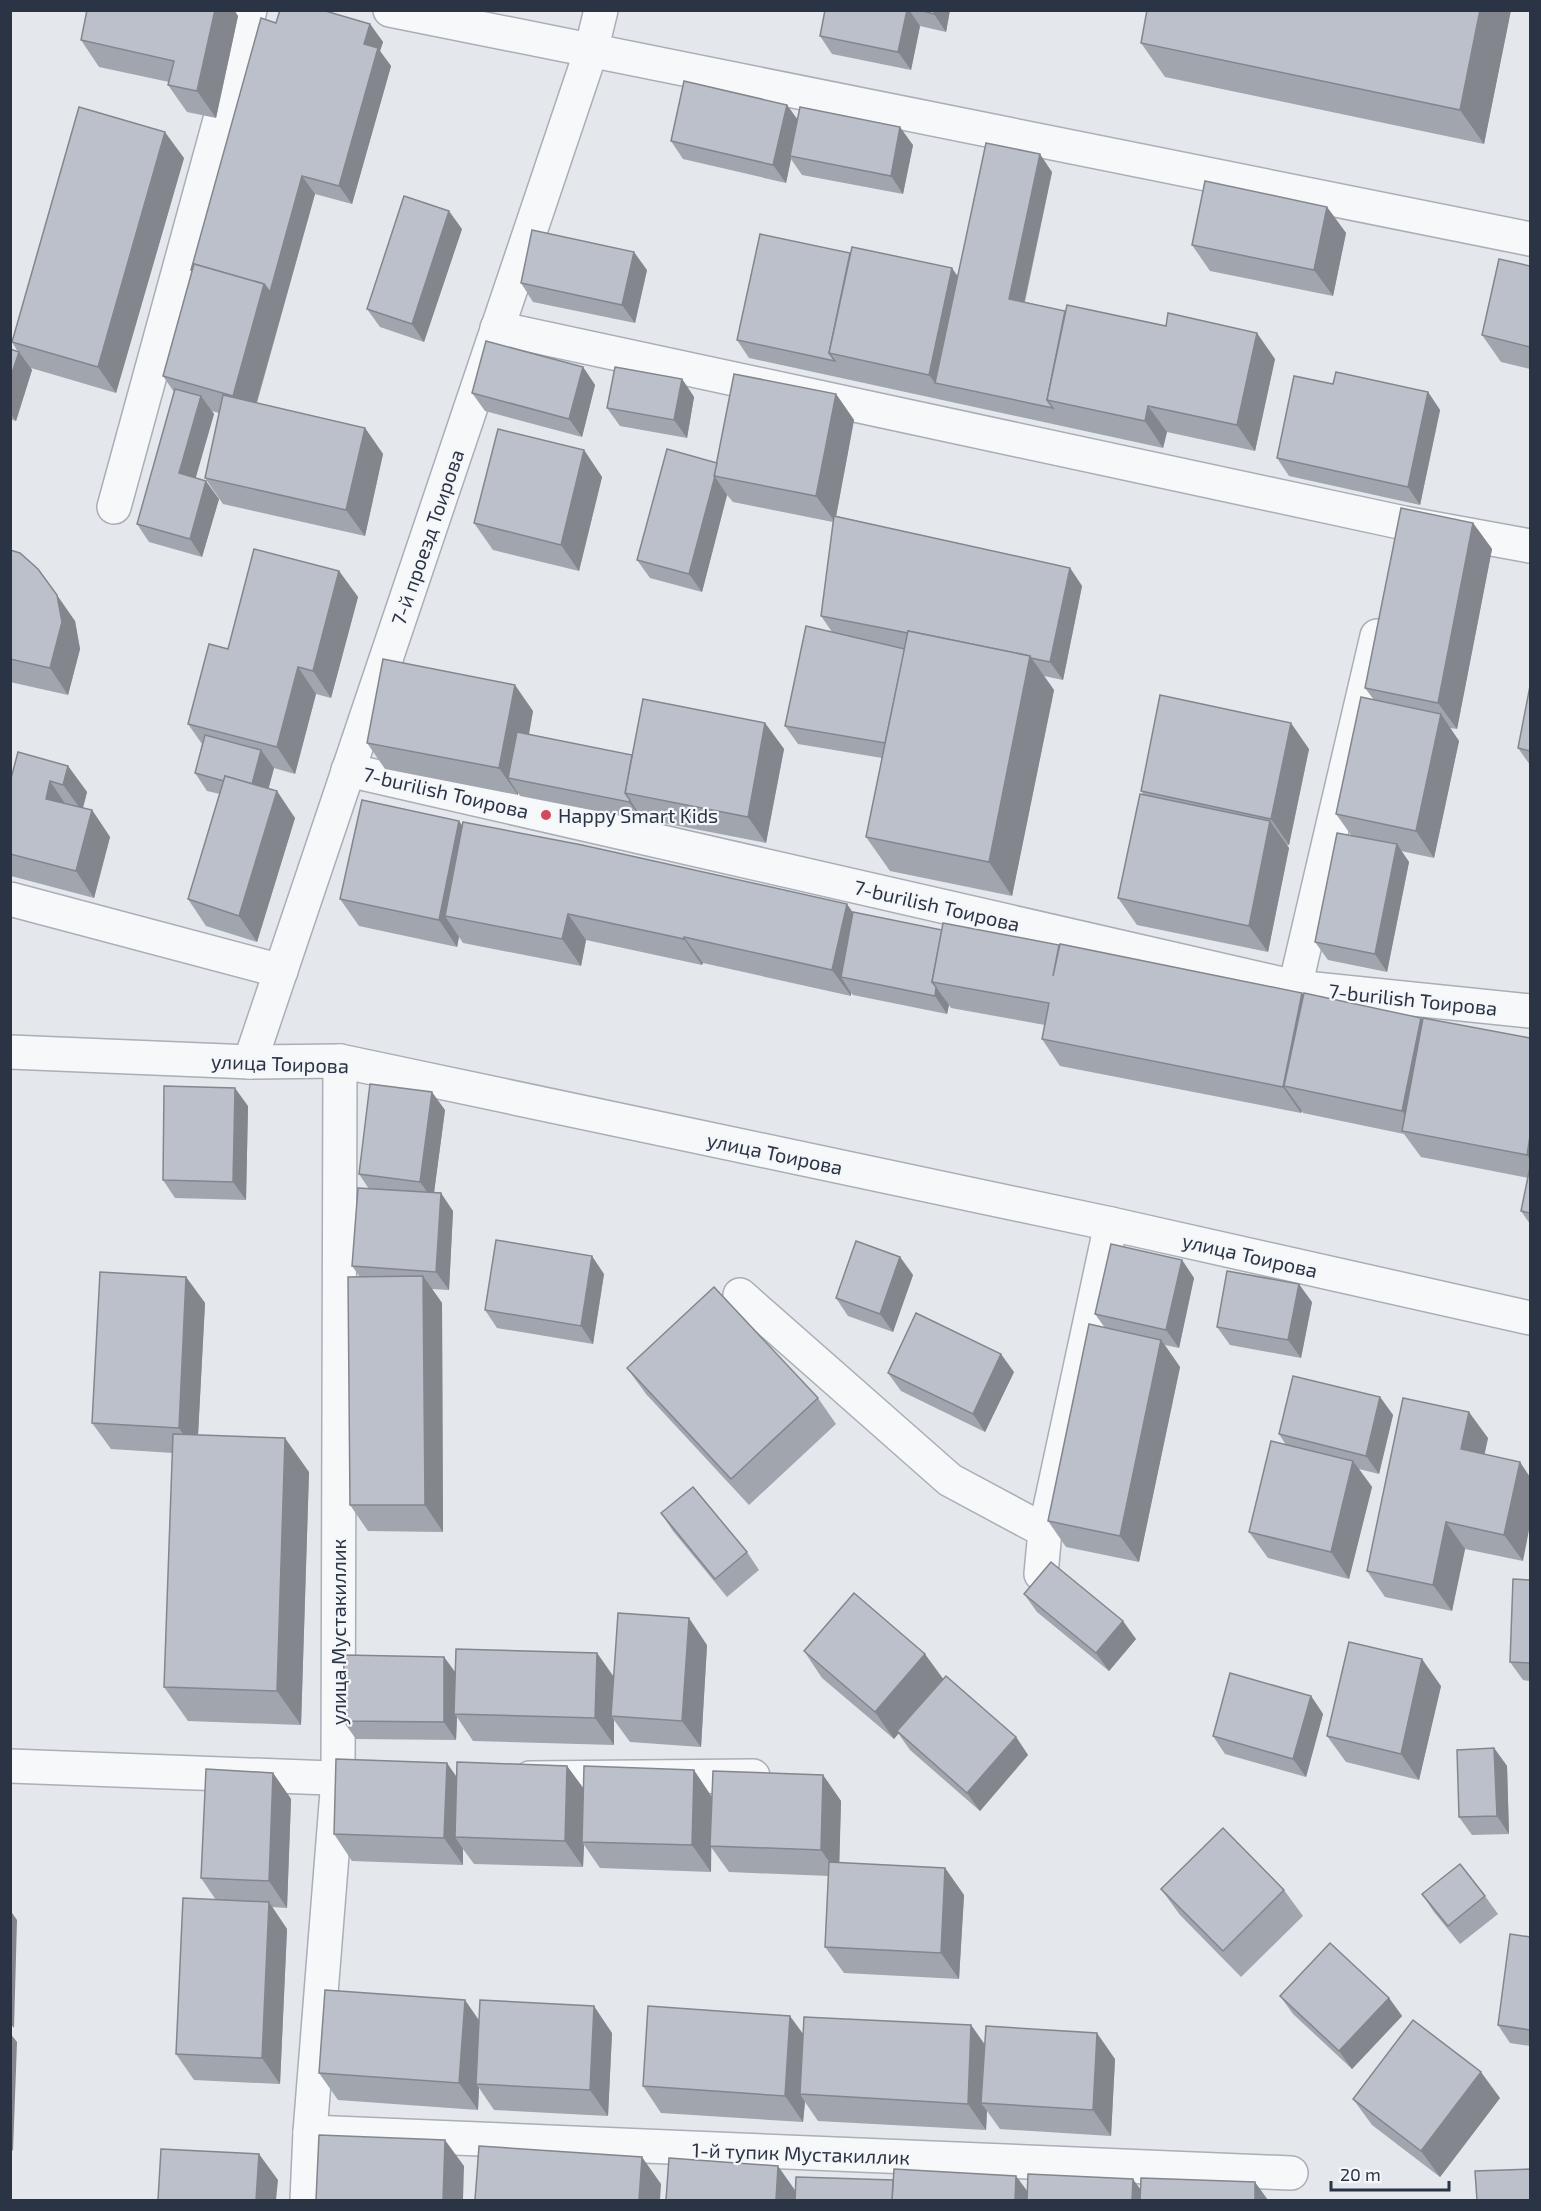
<svg xmlns="http://www.w3.org/2000/svg" width="1541" height="2211" font-family="'Exo 2',sans-serif">
	<rect width="100%" height="100%" fill="#e4e7ec"/>
	<g fill="none" stroke-linecap="round" stroke-linejoin="round">
		<g stroke="#a9aeb7" stroke-width="36">
			<g id="minor">
				<path d="M390,10L1530,239"/>
				<path d="M497,328L1404,523L1530,546"/>
				<path d="M114,507L250,10"/>
				<path d="M348,770L1295,987L1530,1011"/>
				<path d="M10,899L281,971"/>
				<path d="M1295,987L1377,636"/>
				<path d="M10,1052L250,1062L340,1061L1111,1224L1530,1318"/>
				<path d="M250,1062L591,51L601,10"/>
				<path d="M740,1295L950,1480L1045,1531L1041,1574"/>
				<path d="M1045,1531L1111,1224"/>
				<path d="M10,1766L358,1779"/>
				<path d="M530,1778L753,1776"/>
				<path d="M310,2132L1291,2173"/>
				<path d="M307,2200L310,2132L338,1779L340,1061"/>
			</g>
		</g>
		<use href="#minor" stroke="#f7f8fa" stroke-width="33"/>
	</g>
	<g fill="#a1a5ae">
		<path d="M87,10H234L238,16L216,118L187,112L168,85L169,82L99,67L81,40Z"/>
		<path d="M825,10H950L946,32L920,26L911,70L832,54L820,36Z"/>
		<path d="M1147,10H1511L1484,144L1165,77L1141,43Z"/>
		<path d="M276,23L370,24L383,42L380,51L391,66L352,204L315,194L257,403L365,428L383,454L365,536L223,504L205,478L219,413L212,411L214,414L195,478L219,499L202,557L149,542L137,524L174,392L163,376L192,272L191,270Z"/>
		<path d="M787,105L797,119L913,145L903,194L802,175L791,159L786,183L683,159L671,141Z"/>
		<path d="M184,158L116,393L31,368L32,370L16,421L10,419V349L18,352L12,342Z"/>
		<path d="M1052,172L1025,302L1275,359L1255,451L1167,432L1163,448L749,358L737,340L958,276Z"/>
		<path d="M1327,207L1346,233L1333,296L1210,271L1192,245Z"/>
		<path d="M462,229L424,342L380,327L367,309Z"/>
		<path d="M1530,266V369L1501,362L1482,335Z"/>
		<path d="M647,270L635,323L533,302L521,283Z"/>
		<path d="M583,367L595,385L582,437L485,411L472,393Z"/>
		<path d="M682,379L694,397L687,438L620,426L607,408Z"/>
		<path d="M1333,384L1428,392L1440,410L1420,505L1289,476L1277,458Z"/>
		<path d="M836,394L854,420L836,516L1070,568L1082,586L1063,680L1044,676L1054,690L1012,896L890,871L866,837L882,758L798,744L785,726L832,632L821,616L833,522L733,502L727,495L702,592L650,578L637,560L717,463Z"/>
		<path d="M584,450L602,477L579,571L493,550L474,523Z"/>
		<path d="M1473,523L1492,549L1457,729L1450,728L1459,741L1434,858L1401,851L1409,862L1387,972L1328,960L1315,942L1351,835L1336,814L1374,700L1365,688Z"/>
		<path d="M10,550L75,621L80,649L68,695L10,682Z"/>
		<path d="M339,571L358,597L331,698L316,694L295,774L274,768L268,789L295,818L257,942L206,926L188,899L220,794L207,791L195,773L202,744L188,724L228,649Z"/>
		<path d="M1530,686V765L1518,748Z"/>
		<path d="M533,711L529,735L632,755L765,723L784,749L766,843L643,819L642,818V820L520,796L518,793V795L385,769L367,743Z"/>
		<path d="M1309,749L1289,845H1287L1289,848L1268,952L1137,925L1118,898L1143,794L1141,791Z"/>
		<path d="M68,766L87,792L83,808L92,810L110,837L94,898L11,876L10,875V782Z"/>
		<path d="M462,825L853,912L942,930L1060,946L1302,993L1303,995L1422,1020L1530,1038V1224L1521,1211L1528,1178L1421,1157L1404,1134L1303,1113L1302,1111L1301,1113L1060,1066L1042,1039L1045,1025L951,1008L949,1005L947,1014L853,995L851,993V996L703,963L702,965L586,940L581,966L463,943L459,937L457,947L359,926L340,899Z"/>
		<path d="M248,1106L246,1200L175,1198L163,1180Z"/>
		<path d="M445,1110L434,1193L453,1211L449,1290L432,1289L442,1303L443,1532L368,1531L350,1505L360,1277L352,1266L369,1189L359,1174Z"/>
		<path d="M900,1257L913,1275L893,1332L848,1316L836,1298Z"/>
		<path d="M1182,1260L1194,1278L1179,1348L1165,1345L1180,1367L1139,1562L1066,1547L1048,1521L1105,1328L1095,1314Z"/>
		<path d="M604,1274L593,1344L497,1328L485,1310Z"/>
		<path d="M186,1277L205,1303L198,1435L309,1472L301,1725L188,1721L164,1687L173,1453L111,1449L92,1423Z"/>
		<path d="M1312,1302L1301,1358L1230,1345L1217,1327Z"/>
		<path d="M627,1368L818,1398L836,1424L749,1505L646,1394Z"/>
		<path d="M1014,1372L985,1432L901,1391L888,1373Z"/>
		<path d="M1380,1397L1393,1415L1379,1474L1359,1469L1372,1487L1349,1579L1268,1558L1249,1532L1286,1445L1279,1434Z"/>
		<path d="M1488,1438L1484,1454L1523,1561L1465,1549L1452,1611L1385,1597L1367,1571Z"/>
		<path d="M661,1513L747,1552L759,1570L727,1597L673,1531Z"/>
		<path d="M1530,1580V1681L1523,1680L1510,1662Z"/>
		<path d="M1024,1594L1136,1639L1109,1671L1037,1612Z"/>
		<path d="M707,1645L701,1747L630,1742L614,1720V1745L473,1741L457,1717L456,1740L356,1739L343,1721L444,1657L456,1673L597,1653L614,1677Z"/>
		<path d="M804,1651L943,1679L1016,1737L1028,1755L980,1811L910,1750L898,1733L894,1739L822,1678Z"/>
		<path d="M1441,1686L1419,1780L1346,1762L1327,1736Z"/>
		<path d="M1311,1696L1323,1714L1306,1777L1225,1754L1213,1736Z"/>
		<path d="M1494,1748L1507,1766L1509,1834L1472,1835L1459,1817Z"/>
		<path d="M567,1766L584,1789L712,1796L823,1775L841,1801L839,1863L945,1868L964,1895L959,1979L844,1973L825,1947L829,1876L729,1872L711,1847V1872L600,1868L584,1845L583,1867L474,1864L463,1849V1865L352,1861L334,1834L457,1777Z"/>
		<path d="M273,1773L291,1799L287,1908L272,1907L287,1929L280,2084L194,2080L176,2054L216,1900L201,1878Z"/>
		<path d="M1161,1889L1284,1890L1303,1916L1241,1977L1180,1915Z"/>
		<path d="M1422,1894L1485,1896L1498,1914L1460,1944L1434,1912Z"/>
		<path d="M1530,1937V2046L1510,2043L1498,2025Z"/>
		<path d="M1280,1996L1389,1998L1402,2016L1352,2069L1293,2014Z"/>
		<path d="M479,2020L612,2033L608,2116L494,2110L479,2088L478,2110L338,2100L319,2073Z"/>
		<path d="M971,2025L985,2045L1115,2059L1111,2136L1000,2129L987,2111L986,2130L818,2121L805,2102L803,2122L661,2113L643,2086L803,2034Z"/>
		<path d="M1500,2098L1440,2177L1372,2125L1353,2099Z"/>
	</g>
	<g fill="#83868d">
		<path d="M215,10H234L238,16L216,118L197,91Z"/>
		<path d="M907,10H909L920,26L911,70L898,52Z"/>
		<path d="M934,10H950L946,32L934,14Z"/>
		<path d="M1480,10H1511L1484,144L1460,110Z"/>
		<path d="M370,24L383,42L380,51L391,66L352,204L339,186L364,44Z"/>
		<path d="M787,105L800,123L790,156L791,159L786,183L773,165Z"/>
		<path d="M900,127L913,145L903,194L891,176Z"/>
		<path d="M165,132L184,158L116,393L98,367Z"/>
		<path d="M1040,154L1052,172L1021,317L1009,299Z"/>
		<path d="M302,176L315,194L251,422L233,396L264,284Z"/>
		<path d="M1327,207L1346,233L1333,296L1314,270Z"/>
		<path d="M449,211L462,229L424,342L412,324Z"/>
		<path d="M634,252L647,270L635,323L622,305Z"/>
		<path d="M952,268L970,294L935,383L929,375Z"/>
		<path d="M1257,333L1275,359L1255,451L1237,425Z"/>
		<path d="M19,352L32,370L16,421L10,413V379Z"/>
		<path d="M583,367L595,385L582,437L569,419Z"/>
		<path d="M682,379L694,397L687,438L674,420Z"/>
		<path d="M1428,392L1440,410L1420,505L1408,487Z"/>
		<path d="M836,394L854,420L835,522L816,496Z"/>
		<path d="M201,396L214,414L192,491L179,473Z"/>
		<path d="M1148,406L1167,432L1163,448L1145,421Z"/>
		<path d="M365,428L383,454L365,536L346,510Z"/>
		<path d="M584,450L602,477L579,571L561,545Z"/>
		<path d="M715,477L727,495L702,592L689,574Z"/>
		<path d="M206,481L219,499L202,557L190,539Z"/>
		<path d="M1473,523L1492,549L1457,729L1438,703Z"/>
		<path d="M1070,568L1082,586L1063,680L1050,662Z"/>
		<path d="M339,571L358,597L331,698L313,671Z"/>
		<path d="M57,595L75,621L80,649L68,695L50,668Z"/>
		<path d="M1030,656L1054,690L1012,896L989,862Z"/>
		<path d="M298,667L316,694L295,774L277,747Z"/>
		<path d="M515,685L533,711L520,780L508,778L518,793V795L499,768Z"/>
		<path d="M1441,714L1459,741L1434,858L1416,831Z"/>
		<path d="M765,723L784,749L766,843L748,817Z"/>
		<path d="M1291,723L1309,749L1289,845L1271,819Z"/>
		<path d="M261,750L274,768L264,806L251,788Z"/>
		<path d="M68,766L87,792L82,811L63,785Z"/>
		<path d="M50,781L68,808L46,799Z"/>
		<path d="M277,791L295,818L257,942L239,916Z"/>
		<path d="M630,800L642,818V820L629,802Z"/>
		<path d="M92,810L110,837L94,898L76,871Z"/>
		<path d="M459,821L478,847L445,916L459,937L457,947L439,920Z"/>
		<path d="M1270,821L1289,848L1268,952L1249,926Z"/>
		<path d="M1397,844L1409,862L1387,972L1375,954Z"/>
		<path d="M847,904L865,930L841,977L851,993V996L832,970Z"/>
		<path d="M568,914L586,940L581,966L562,939Z"/>
		<path d="M684,937L703,963L702,965L684,939Z"/>
		<path d="M936,987L949,1005L947,1014L935,996Z"/>
		<path d="M1302,993L1320,1019L1284,1086L1302,1111L1301,1113L1283,1087Z"/>
		<path d="M1421,1018L1439,1044L1418,1134L1402,1111Z"/>
		<path d="M235,1088L248,1106L246,1200L233,1182Z"/>
		<path d="M432,1092L445,1110L433,1200L420,1182Z"/>
		<path d="M1530,1136V1160L1527,1155Z"/>
		<path d="M441,1193L453,1211L449,1290L436,1272Z"/>
		<path d="M592,1256L604,1274L593,1344L581,1326Z"/>
		<path d="M900,1257L913,1275L893,1332L880,1314Z"/>
		<path d="M1182,1260L1194,1278L1179,1348L1166,1330Z"/>
		<path d="M423,1276L442,1303L443,1532L425,1505Z"/>
		<path d="M186,1277L205,1303L197,1454L179,1428Z"/>
		<path d="M1299,1284L1312,1302L1301,1358L1288,1340Z"/>
		<path d="M1161,1340L1180,1367L1139,1562L1120,1536Z"/>
		<path d="M1001,1354L1014,1372L985,1432L973,1414Z"/>
		<path d="M1380,1397L1393,1415L1379,1474L1366,1456Z"/>
		<path d="M1469,1412L1488,1438L1480,1476L1461,1449Z"/>
		<path d="M285,1438L309,1472L301,1725L277,1691Z"/>
		<path d="M1353,1461L1372,1487L1349,1579L1331,1552Z"/>
		<path d="M1520,1462L1530,1477V1525L1523,1561L1504,1535Z"/>
		<path d="M1446,1522L1465,1549L1452,1611L1433,1585Z"/>
		<path d="M689,1618L707,1645L701,1747L682,1721Z"/>
		<path d="M1123,1621L1136,1639L1109,1671L1096,1653Z"/>
		<path d="M597,1653L615,1679L611,1716L614,1720V1745L595,1718Z"/>
		<path d="M925,1654L944,1680L894,1739L875,1712Z"/>
		<path d="M444,1657L457,1675L454,1714L457,1717L456,1740L444,1722Z"/>
		<path d="M1422,1659L1441,1686L1419,1780L1401,1754Z"/>
		<path d="M1311,1696L1323,1714L1306,1777L1293,1759Z"/>
		<path d="M1016,1737L1028,1755L980,1811L967,1793Z"/>
		<path d="M1494,1748L1507,1766L1509,1834L1497,1816Z"/>
		<path d="M447,1763L465,1789L455,1837L463,1849V1865L444,1838Z"/>
		<path d="M567,1766L586,1792L582,1842L584,1845L583,1867L565,1841Z"/>
		<path d="M694,1770L712,1797L711,1872L692,1845Z"/>
		<path d="M273,1773L291,1799L287,1908L269,1881Z"/>
		<path d="M823,1775L841,1801L839,1876L821,1850Z"/>
		<path d="M945,1868L964,1895L959,1979L941,1953Z"/>
		<path d="M269,1902L287,1929L280,2084L262,2058Z"/>
		<path d="M10,1910L17,1920L14,2028L10,2023Z"/>
		<path d="M1389,1998L1402,2016L1352,2069L1339,2051Z"/>
		<path d="M465,2000L483,2026L476,2084L479,2088L478,2110L459,2083Z"/>
		<path d="M594,2006L612,2033L608,2116L590,2090Z"/>
		<path d="M790,2016L809,2042L800,2094L805,2102L803,2122L785,2096Z"/>
		<path d="M971,2025L990,2052L981,2103L987,2111L986,2130L968,2104Z"/>
		<path d="M10,2033L17,2042L13,2151L10,2147Z"/>
		<path d="M1097,2033L1115,2059L1111,2136L1093,2110Z"/>
		<path d="M1481,2072L1500,2098L1440,2177L1421,2151Z"/>
		<path d="M445,2140L464,2166L463,2200H443Z"/>
		<path d="M259,2154L278,2180L276,2200H256Z"/>
		<path d="M642,2157L661,2184L660,2200H639Z"/>
		<path d="M778,2166L797,2193L796,2200H776Z"/>
		<path d="M1016,2176L1034,2200H1015Z"/>
		<path d="M1133,2179L1148,2200H1132Z"/>
		<path d="M1255,2182L1268,2200H1255Z"/>
	</g>
	<g fill="#bbc0ca" stroke="#83868d" stroke-width="1.5">
		<path d="M87,10H215L197,91L168,85L174,61L81,40Z"/>
		<path d="M280,10H322L370,24L364,44L378,48L339,186L302,176L270,292L264,284L194,264L193,270H191L261,18L276,23Z"/>
		<path d="M825,10H907L898,52L820,36Z"/>
		<path d="M919,10H934V14Z"/>
		<path d="M1147,10H1480L1460,110L1141,43Z"/>
		<path d="M684,81L787,105L773,165L671,141Z"/>
		<path d="M79,107L165,132L98,367L12,342Z"/>
		<path d="M800,107L900,127L891,176L790,156Z"/>
		<path d="M986,143L1040,154L1009,299L1065,311L1047,400L1053,408L935,383Z"/>
		<path d="M1205,181L1327,207L1314,270L1192,245Z"/>
		<path d="M404,196L449,211L412,324L367,309Z"/>
		<path d="M532,230L634,252L622,305L521,283Z"/>
		<path d="M760,234L850,253L829,353L835,361L737,340Z"/>
		<path d="M852,247L952,268L929,375L829,353Z"/>
		<path d="M1499,259L1530,266V347L1482,335Z"/>
		<path d="M194,264L264,284L233,396L163,376Z"/>
		<path d="M1067,305L1166,326L1168,313L1257,333L1237,425L1148,406L1145,421L1047,400Z"/>
		<path d="M486,341L583,367L569,419L472,393Z"/>
		<path d="M10,349L19,352L10,379Z"/>
		<path d="M615,367L682,379L674,420L607,408Z"/>
		<path d="M1336,372L1428,392L1408,487L1277,458L1294,376L1333,384Z"/>
		<path d="M734,374L836,394L816,496L714,476Z"/>
		<path d="M175,389L201,396L179,473L206,481L190,539L137,524Z"/>
		<path d="M223,395L365,428L346,510L205,478Z"/>
		<path d="M498,429L584,450L561,545L474,523Z"/>
		<path d="M667,449L717,463L714,476H715L689,574L637,560Z"/>
		<path d="M1401,508L1473,523L1438,703L1365,688Z"/>
		<path d="M834,516L1070,568L1050,662L1031,658L1030,656L908,631V633L821,616Z"/>
		<path d="M254,549L339,571L313,671L298,667L277,747L188,724L209,644L228,649Z"/>
		<path d="M10,550L20,553L38,569L57,595L62,622L50,668L10,659Z"/>
		<path d="M806,626L905,649L885,743L785,726Z"/>
		<path d="M908,631L1030,656L989,862L866,837Z"/>
		<path d="M383,659L515,685L499,768L367,743Z"/>
		<path d="M1530,686V751L1518,748Z"/>
		<path d="M1160,695L1291,723L1271,819L1141,791Z"/>
		<path d="M1361,697L1441,714L1416,831L1336,814Z"/>
		<path d="M643,699L765,723L748,817L625,793Z"/>
		<path d="M517,732L632,755L625,793L630,800L629,802L508,778Z"/>
		<path d="M205,735L261,750L252,784L225,776L224,781L195,773Z"/>
		<path d="M18,752L68,766L63,785L50,781L46,799L92,810L76,871L10,854V782Z"/>
		<path d="M225,776L277,791L239,916L188,899Z"/>
		<path d="M1140,794L1270,821L1249,926L1118,898Z"/>
		<path d="M362,800L459,821L439,920L340,899Z"/>
		<path d="M463,822L582,845L847,904L832,970L684,937V939L568,914L562,939L445,916Z"/>
		<path d="M1337,833L1397,844L1375,954L1315,942Z"/>
		<path d="M853,912L942,930L932,982L936,987L935,996L841,977Z"/>
		<path d="M943,923L1059,945L1053,976L1060,944L1302,993L1283,1087L1042,1039L1049,1003L932,982Z"/>
		<path d="M1304,993L1421,1018L1402,1111L1284,1086Z"/>
		<path d="M1423,1018L1530,1038V1136L1527,1155L1402,1131Z"/>
		<path d="M370,1084L432,1092L420,1182L359,1174Z"/>
		<path d="M164,1086L235,1088L233,1182L163,1180Z"/>
		<path d="M1530,1167V1213L1521,1211Z"/>
		<path d="M358,1188L441,1193L436,1272L352,1266Z"/>
		<path d="M496,1240L592,1256L581,1326L485,1310Z"/>
		<path d="M856,1241L900,1257L880,1314L836,1298Z"/>
		<path d="M1111,1244L1182,1260L1166,1330L1095,1314Z"/>
		<path d="M1227,1271L1299,1284L1288,1340L1217,1327Z"/>
		<path d="M100,1272L186,1277L179,1428L92,1423Z"/>
		<path d="M423,1276L425,1505H350L348,1277Z"/>
		<path d="M714,1287L818,1398L731,1479L627,1368Z"/>
		<path d="M916,1313L1001,1354L973,1414L888,1373Z"/>
		<path d="M1089,1324L1161,1340L1120,1536L1048,1521Z"/>
		<path d="M1293,1376L1380,1397L1366,1456L1279,1434Z"/>
		<path d="M1403,1398L1469,1412L1461,1449L1520,1462L1504,1535L1446,1522L1433,1585L1367,1571Z"/>
		<path d="M173,1434L285,1438L277,1691L164,1687Z"/>
		<path d="M1271,1441L1353,1461L1331,1552L1249,1532Z"/>
		<path d="M693,1487L747,1552L715,1579L661,1513Z"/>
		<path d="M1051,1562L1123,1621L1096,1653L1024,1594Z"/>
		<path d="M1513,1579L1530,1580V1663L1510,1662Z"/>
		<path d="M854,1593L925,1654L875,1712L804,1651Z"/>
		<path d="M618,1613L689,1618L682,1721L611,1716Z"/>
		<path d="M1349,1642L1422,1659L1401,1754L1327,1736Z"/>
		<path d="M456,1649L597,1653L595,1718L454,1714Z"/>
		<path d="M344,1655L444,1657V1722L343,1721Z"/>
		<path d="M1230,1673L1311,1696L1293,1759L1213,1736Z"/>
		<path d="M946,1676L1016,1737L967,1793L897,1731Z"/>
		<path d="M1494,1748L1497,1816L1459,1817L1457,1750Z"/>
		<path d="M336,1759L447,1763L444,1838L334,1834Z"/>
		<path d="M457,1762L567,1766L565,1841L455,1837Z"/>
		<path d="M584,1766L694,1770L692,1845L582,1842Z"/>
		<path d="M206,1769L273,1773L269,1881L201,1878Z"/>
		<path d="M713,1771L823,1775L821,1850L710,1846Z"/>
		<path d="M1223,1828L1284,1890L1223,1951L1161,1889Z"/>
		<path d="M829,1862L945,1868L941,1953L825,1947Z"/>
		<path d="M1460,1864L1485,1896L1448,1926L1422,1894Z"/>
		<path d="M183,1898L269,1902L262,2058L176,2054Z"/>
		<path d="M1510,1934L1530,1937V2030L1498,2025Z"/>
		<path d="M1330,1943L1389,1998L1339,2051L1280,1996Z"/>
		<path d="M325,1990L465,2000L459,2083L319,2073Z"/>
		<path d="M480,2000L594,2006L590,2090L476,2084Z"/>
		<path d="M648,2006L790,2016L785,2096L643,2086Z"/>
		<path d="M804,2017L971,2025L968,2104L800,2094Z"/>
		<path d="M1413,2020L1481,2072L1421,2151L1353,2099Z"/>
		<path d="M986,2026L1097,2033L1093,2110L981,2103Z"/>
		<path d="M319,2135L445,2140L443,2200H316Z"/>
		<path d="M479,2146L642,2157L639,2200H475Z"/>
		<path d="M161,2149L259,2154L256,2200H158Z"/>
		<path d="M669,2158L778,2166L776,2200H666Z"/>
		<path d="M894,2169L1016,2176L1015,2200H892Z"/>
		<path d="M1530,2169V2200H1477L1475,2171Z"/>
		<path d="M1028,2174L1133,2179L1132,2200H1027Z"/>
		<path d="M796,2177L893,2180L892,2200H795Z"/>
		<path d="M1141,2178L1255,2182V2200H1140Z"/>
	</g>
	<circle fill="#d1495b" stroke="#f4f6f9" stroke-width="2" cx="546" cy="815" r="6"/>
	<g text-anchor="middle" dominant-baseline="central" stroke-width="4.5" stroke-linejoin="round" paint-order="stroke">
		<g font-size="20" fill="#2b3445" stroke="#f4f6f9">
			<text transform="translate(427 537) rotate(-71)">7-й проезд Тоирова</text>
			<text transform="translate(446 792) rotate(13)">7-burilish Тоирова</text>
			<text transform="translate(937 905) rotate(13)">7-burilish Тоирова</text>
			<text transform="translate(1413 999) rotate(6)">7-burilish Тоирова</text>
			<text transform="translate(280 1063) rotate(2)">улица Тоирова</text>
			<text transform="translate(775 1153) rotate(12)">улица Тоирова</text>
			<text transform="translate(1250 1255) rotate(13)">улица Тоирова</text>
			<text transform="translate(338 1632) rotate(-90)">улица Мустакиллик</text>
			<text transform="translate(801 2153) rotate(2)">1-й тупик Мустакиллик</text>
		</g>
		<g font-size="20" fill="#2b3445" stroke="#f4f6f9" text-anchor="start">
			<text x="558" y="815">Happy Smart Kids</text>
		</g>
	</g>
	<rect width="1541" height="2211" fill="none" stroke="#2b3445" stroke-width="24"/>
	<path d="M1331 2181v9h118v-9" fill="none" stroke="#2b3445" stroke-width="3"/>
	<text x="1340" y="2181" font-size="18" fill="#2b3445" stroke="#f4f6f9" stroke-width="4.5" paint-order="stroke">20 m</text>
</svg>
